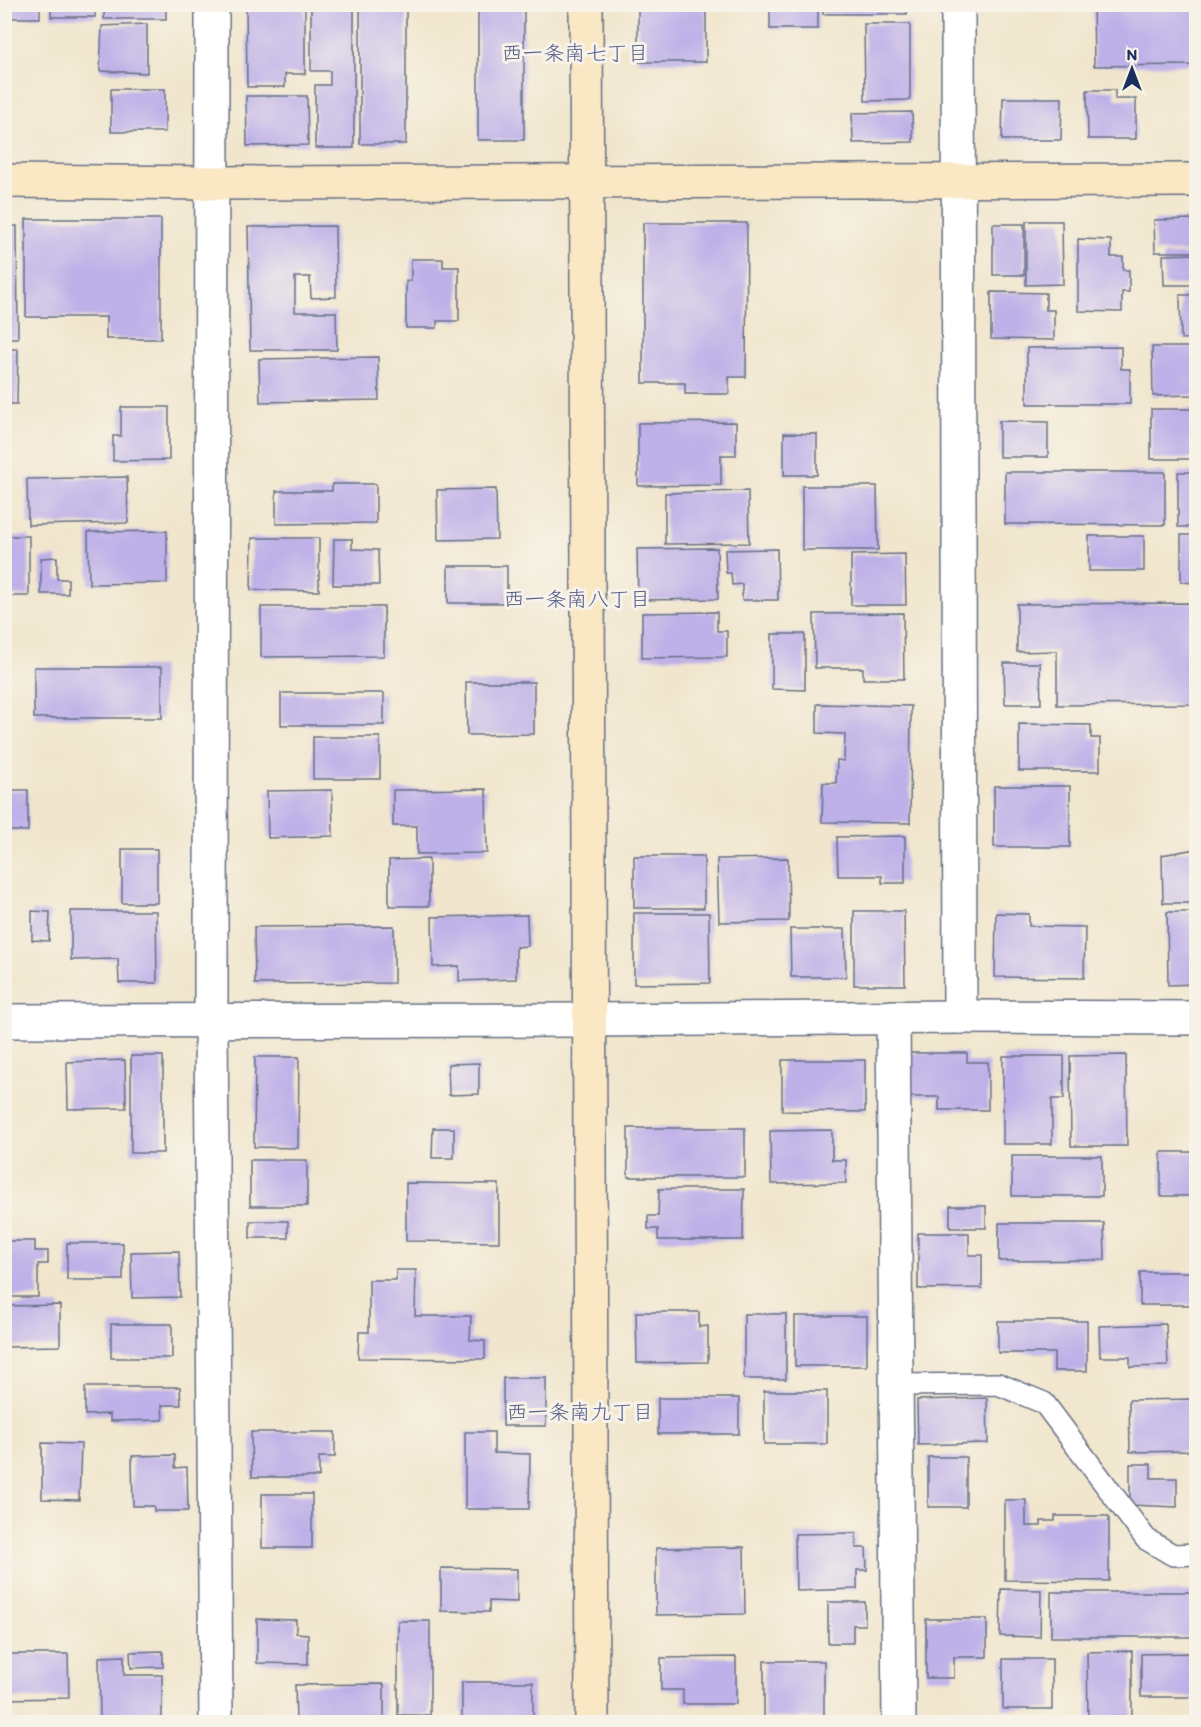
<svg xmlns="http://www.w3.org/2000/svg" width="1201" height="1727" font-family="Itim,'Klee One',sans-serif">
	<rect width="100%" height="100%" fill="#f7f3e8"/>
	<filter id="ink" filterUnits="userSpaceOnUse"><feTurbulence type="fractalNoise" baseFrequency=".0167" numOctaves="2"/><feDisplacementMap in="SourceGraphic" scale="12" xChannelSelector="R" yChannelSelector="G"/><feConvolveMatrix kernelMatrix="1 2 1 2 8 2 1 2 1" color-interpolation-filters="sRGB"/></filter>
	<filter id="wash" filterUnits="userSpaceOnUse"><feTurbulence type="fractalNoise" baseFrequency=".008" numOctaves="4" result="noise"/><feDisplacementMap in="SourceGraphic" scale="24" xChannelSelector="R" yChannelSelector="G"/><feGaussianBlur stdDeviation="1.35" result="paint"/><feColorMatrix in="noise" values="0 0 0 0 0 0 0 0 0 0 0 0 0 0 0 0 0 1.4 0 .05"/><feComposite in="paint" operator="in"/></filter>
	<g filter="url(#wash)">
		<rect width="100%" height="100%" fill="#f1e6cd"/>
		<g id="blocks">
			<g fill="#beb0e8">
				<rect x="4" y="4" width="36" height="14"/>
				<rect x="51" y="4" width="44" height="13"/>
				<rect x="104" y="4" width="62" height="15"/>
				<path d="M246,4H305V74H285V87H247Z"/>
				<path d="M311,4H354V148H315V85H330V71H311Z"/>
				<rect x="360" y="4" width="46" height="140"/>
				<rect x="478" y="4" width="46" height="136"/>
				<rect x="638" y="4" width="68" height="58"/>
				<rect x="770" y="4" width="48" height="25"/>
				<path d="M1093,4H1196V65L1094,66Z"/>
				<rect x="823" y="5" width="84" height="9"/>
				<path d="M147,24V73L100,71L102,26Z"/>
				<path d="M864,24H910V100L865,101Z"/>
				<rect x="111" y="89" width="54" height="43"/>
				<path d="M1087,90H1115V99H1136V139H1088Z"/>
				<path d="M246,96H307L308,145L247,146Z"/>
				<path d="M1003,98H1062L1061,140H1002Z"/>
				<path d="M912,112L913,142L853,143L852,113Z"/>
				<path d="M26,219H161V339H106V317H26Z"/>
				<path d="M1196,219V252H1155L1154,220Z"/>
				<path d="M1026,221H1062L1063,284L1026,285Z"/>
				<path d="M643,223H747L746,377H729V394H685V383H643Z"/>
				<rect x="993" y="224" width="31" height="51"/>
				<path d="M4,226H17L18,338H4Z"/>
				<path d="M335,226L336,297L311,298L310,277H295V312H336L337,350H250L248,227Z"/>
				<path d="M1078,239L1111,240V257H1123V270H1129V292H1122V312L1078,311Z"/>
				<path d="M1196,254V285H1164L1163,255Z"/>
				<path d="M411,259H443V267H459V321H437V328H406V281H411Z"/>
				<path d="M991,292L1046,293V310H1054V340L991,339Z"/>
				<path d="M1180,295H1196V338L1181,339Z"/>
				<path d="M1121,347V369H1130V404H1027V348Z"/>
				<path d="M1152,347H1196V395L1153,396Z"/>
				<path d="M4,349H18L17,404H4Z"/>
				<path d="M378,357L379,400L260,402L259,359Z"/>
				<path d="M121,407H169V460L113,461V436H121Z"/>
				<rect x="1151" y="409" width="45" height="50"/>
				<path d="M999,421L1048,422V457H999Z"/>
				<path d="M736,422V455H721V485L638,486V423Z"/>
				<path d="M784,433L817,434V475H784Z"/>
				<path d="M1005,472H1165V525L1005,524Z"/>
				<rect x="1178" y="472" width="18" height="55"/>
				<path d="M127,477L128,523L28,525L27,479Z"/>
				<path d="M332,484H376V523L276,524V491H332Z"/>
				<path d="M802,486H877L878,550H802Z"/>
				<path d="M496,489L497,539L438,540L437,490Z"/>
				<path d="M748,491L749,543L665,544V493Z"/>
				<path d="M167,531V583L89,584L88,532Z"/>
				<path d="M1181,535H1196V583L1181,582Z"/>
				<rect x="4" y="536" width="25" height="60"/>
				<rect x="1089" y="536" width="55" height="35"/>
				<path d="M252,538H319V591L251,590Z"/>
				<path d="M334,539H352V549L378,550L379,585H333Z"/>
				<path d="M717,548L718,599L638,600L637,549Z"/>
				<path d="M777,549L778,600H742V584L732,585L731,573H726L725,550Z"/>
				<path d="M905,554L906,605H851V555Z"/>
				<path d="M57,557V579H68V594H41V558Z"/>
				<path d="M448,566H507V592H521V603H448Z"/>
				<path d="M1196,603V704L1057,705V651L1017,652V604Z"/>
				<path d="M261,607H384V656L261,657Z"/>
				<path d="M717,612V631H727V657L642,658V613Z"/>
				<path d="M903,613L904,679H863V668H815L814,614Z"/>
				<path d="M772,634H805V690L772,689Z"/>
				<path d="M1004,663H1040L1041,704H1005Z"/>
				<rect x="34" y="667" width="128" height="51"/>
				<path d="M466,682H534V734L467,735Z"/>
				<rect x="281" y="693" width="103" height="32"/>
				<path d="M817,704L911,706L910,823L822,822L823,783H836L837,760L844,761L845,734L817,733Z"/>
				<path d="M1019,724L1091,725V738H1100V771H1019Z"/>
				<rect x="313" y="737" width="67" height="42"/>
				<rect x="994" y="786" width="76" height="61"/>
				<path d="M486,789L487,853L417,854V826H393V790Z"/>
				<rect x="4" y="790" width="24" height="41"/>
				<path d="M332,790L333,836L268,838L267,791Z"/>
				<path d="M905,836V883H882V876H838L837,837Z"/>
				<rect x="122" y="849" width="35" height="54"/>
				<path d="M1196,849V903H1163L1162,855Z"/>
				<rect x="634" y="856" width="70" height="52"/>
				<path d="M788,858L789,921L719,922L717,859Z"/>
				<path d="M429,859V906H389V860Z"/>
				<path d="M32,911L50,912L49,941L32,940Z"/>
				<path d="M71,911H156L157,983H119L118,959L71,960Z"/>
				<path d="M854,911H904L905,985H854Z"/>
				<path d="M1167,912H1196V984L1168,985Z"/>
				<path d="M634,913H709L710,983L634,984Z"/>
				<path d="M996,913L1029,914V926L1085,927L1084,978L995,977Z"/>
				<path d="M527,915L528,946L516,947V979L459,981V966L433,967L432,917Z"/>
				<path d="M394,926V983L255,984L254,927Z"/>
				<path d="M790,929H845L846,977H791Z"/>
				<path d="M910,1053H967V1062H988V1110H939V1097H910Z"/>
				<path d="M1126,1055L1127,1146H1071L1070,1056Z"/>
				<rect x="131" y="1056" width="32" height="97"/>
				<path d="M1003,1056H1064V1099H1052V1144H1003Z"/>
				<path d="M255,1057H299L298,1148L254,1147Z"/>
				<path d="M125,1060L126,1108L68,1109L67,1062Z"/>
				<path d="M782,1060H865V1112L782,1111Z"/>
				<path d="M479,1063V1094L449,1095L448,1064Z"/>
				<path d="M433,1128H454V1158H432Z"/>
				<rect x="628" y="1128" width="117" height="49"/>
				<path d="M832,1130V1160H846V1183L771,1184L770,1131Z"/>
				<rect x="1161" y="1152" width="35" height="44"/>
				<rect x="1012" y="1156" width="90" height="40"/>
				<rect x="250" y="1160" width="57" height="46"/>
				<path d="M406,1183L499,1184V1242L406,1241Z"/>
				<path d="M659,1189H744L743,1240H658V1229H648V1216H658Z"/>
				<rect x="950" y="1206" width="36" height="22"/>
				<rect x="250" y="1221" width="38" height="17"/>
				<path d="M999,1223H1104L1105,1260L999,1261Z"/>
				<path d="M918,1233H969V1255H982V1288L918,1289Z"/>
				<path d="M4,1241H35V1251H48V1264H38V1297H4Z"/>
				<rect x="67" y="1243" width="56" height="37"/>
				<path d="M179,1251L180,1297L132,1298L131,1252Z"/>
				<path d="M396,1270H416L415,1316H471L470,1340L485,1341V1359L358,1358L359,1332H369V1280H396Z"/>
				<rect x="1140" y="1272" width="56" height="33"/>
				<path d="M60,1305V1346L4,1347V1306Z"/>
				<path d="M636,1312H699V1327L708,1326V1362L637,1363Z"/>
				<rect x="744" y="1314" width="42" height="65"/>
				<rect x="795" y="1316" width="72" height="50"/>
				<path d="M998,1321H1087V1371H1054V1353H998Z"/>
				<rect x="111" y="1324" width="61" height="34"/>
				<path d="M1166,1324L1168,1366L1130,1367V1357H1100L1099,1326Z"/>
				<rect x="503" y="1378" width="43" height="48"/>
				<path d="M85,1387H180L181,1405H162L163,1420L110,1421V1414L85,1415Z"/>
				<rect x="764" y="1391" width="63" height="53"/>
				<rect x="658" y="1398" width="81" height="36"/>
				<path d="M987,1398L988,1443L918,1445L917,1400Z"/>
				<path d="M1196,1399V1451L1130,1452L1129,1400Z"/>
				<path d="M251,1432H335V1457H319V1477H252Z"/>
				<path d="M465,1432H494V1453L530,1454L529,1509H465Z"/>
				<path d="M42,1443L81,1444L79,1500L42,1499Z"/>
				<path d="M175,1455V1468L187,1467L188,1511H154V1506H133L132,1456Z"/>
				<rect x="928" y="1457" width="38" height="50"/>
				<path d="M1130,1464H1151V1478H1177V1507L1130,1505Z"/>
				<rect x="262" y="1494" width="50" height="54"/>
				<path d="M1005,1500H1026V1526H1041V1521H1055V1516H1109V1581L1005,1580Z"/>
				<path d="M856,1533V1548H866L867,1570H857V1589L796,1591L795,1534Z"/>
				<path d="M744,1547L745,1614L656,1615V1548Z"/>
				<path d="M441,1568L517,1569V1602L489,1601V1612L441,1611Z"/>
				<path d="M1001,1589L1041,1590L1040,1637L1000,1636Z"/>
				<rect x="1051" y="1592" width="145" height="45"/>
				<path d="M828,1602H865V1625H853V1643H828Z"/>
				<path d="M257,1619L296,1620V1633L308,1634V1664L257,1663Z"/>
				<path d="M926,1619H987V1657H954V1678H926Z"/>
				<rect x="398" y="1621" width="32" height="94"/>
				<path d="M163,1651V1667L131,1668L130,1652Z"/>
				<path d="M1132,1651V1717L1088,1718L1087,1652Z"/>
				<path d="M1196,1653V1697H1141V1654Z"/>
				<path d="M4,1654H68L69,1698L4,1699Z"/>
				<path d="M124,1656V1675H162V1718H100L99,1657Z"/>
				<path d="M736,1657V1704H683V1690H661V1658Z"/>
				<rect x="1003" y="1659" width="49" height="50"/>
				<rect x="764" y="1661" width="60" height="57"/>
				<rect x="462" y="1682" width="71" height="40"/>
				<path d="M384,1684V1722H296L295,1685Z"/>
			</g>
		</g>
	</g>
	<g filter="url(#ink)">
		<use href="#blocks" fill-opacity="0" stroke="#666f85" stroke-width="1.5"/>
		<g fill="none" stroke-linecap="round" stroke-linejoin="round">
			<g stroke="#666f85" stroke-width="24">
				<path id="lane" d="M897,1385L998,1384L1044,1403L1146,1539L1173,1555L1196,1554"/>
			</g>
			<g stroke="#666f85" stroke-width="36">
				<g id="street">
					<path d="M212,4L211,1020L216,1722"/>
					<path d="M958,4L960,1017"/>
					<path d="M893,1017L899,1722"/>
					<path d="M4,1021L591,1020L960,1017L1196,1018"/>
				</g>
			</g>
			<g stroke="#666f85" stroke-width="36">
				<g id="secondary">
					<path d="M586,4L592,1722"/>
					<path d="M4,181L212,183L1196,180"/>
				</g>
			</g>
			<use href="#lane" stroke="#fff" stroke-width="21"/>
			<use href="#street" stroke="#fff" stroke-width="33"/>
			<use href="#secondary" stroke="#fae7c3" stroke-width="33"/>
		</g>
	</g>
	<g text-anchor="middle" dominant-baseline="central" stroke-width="6" stroke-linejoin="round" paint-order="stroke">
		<g font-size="21" fill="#545c8e" stroke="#f7f3e8">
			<text x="575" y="52">西一条南七丁目</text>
			<text x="577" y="598">西一条南八丁目</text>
			<text x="580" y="1411">西一条南九丁目</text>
		</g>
	</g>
	<rect width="1201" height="1727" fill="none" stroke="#f7f3e8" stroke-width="24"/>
	<g transform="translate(1132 69)" stroke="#f7f3e8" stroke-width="4.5" paint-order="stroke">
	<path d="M0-4.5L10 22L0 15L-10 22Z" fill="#1b2f5e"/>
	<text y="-9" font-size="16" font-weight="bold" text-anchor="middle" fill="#1b2f5e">N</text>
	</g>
</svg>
